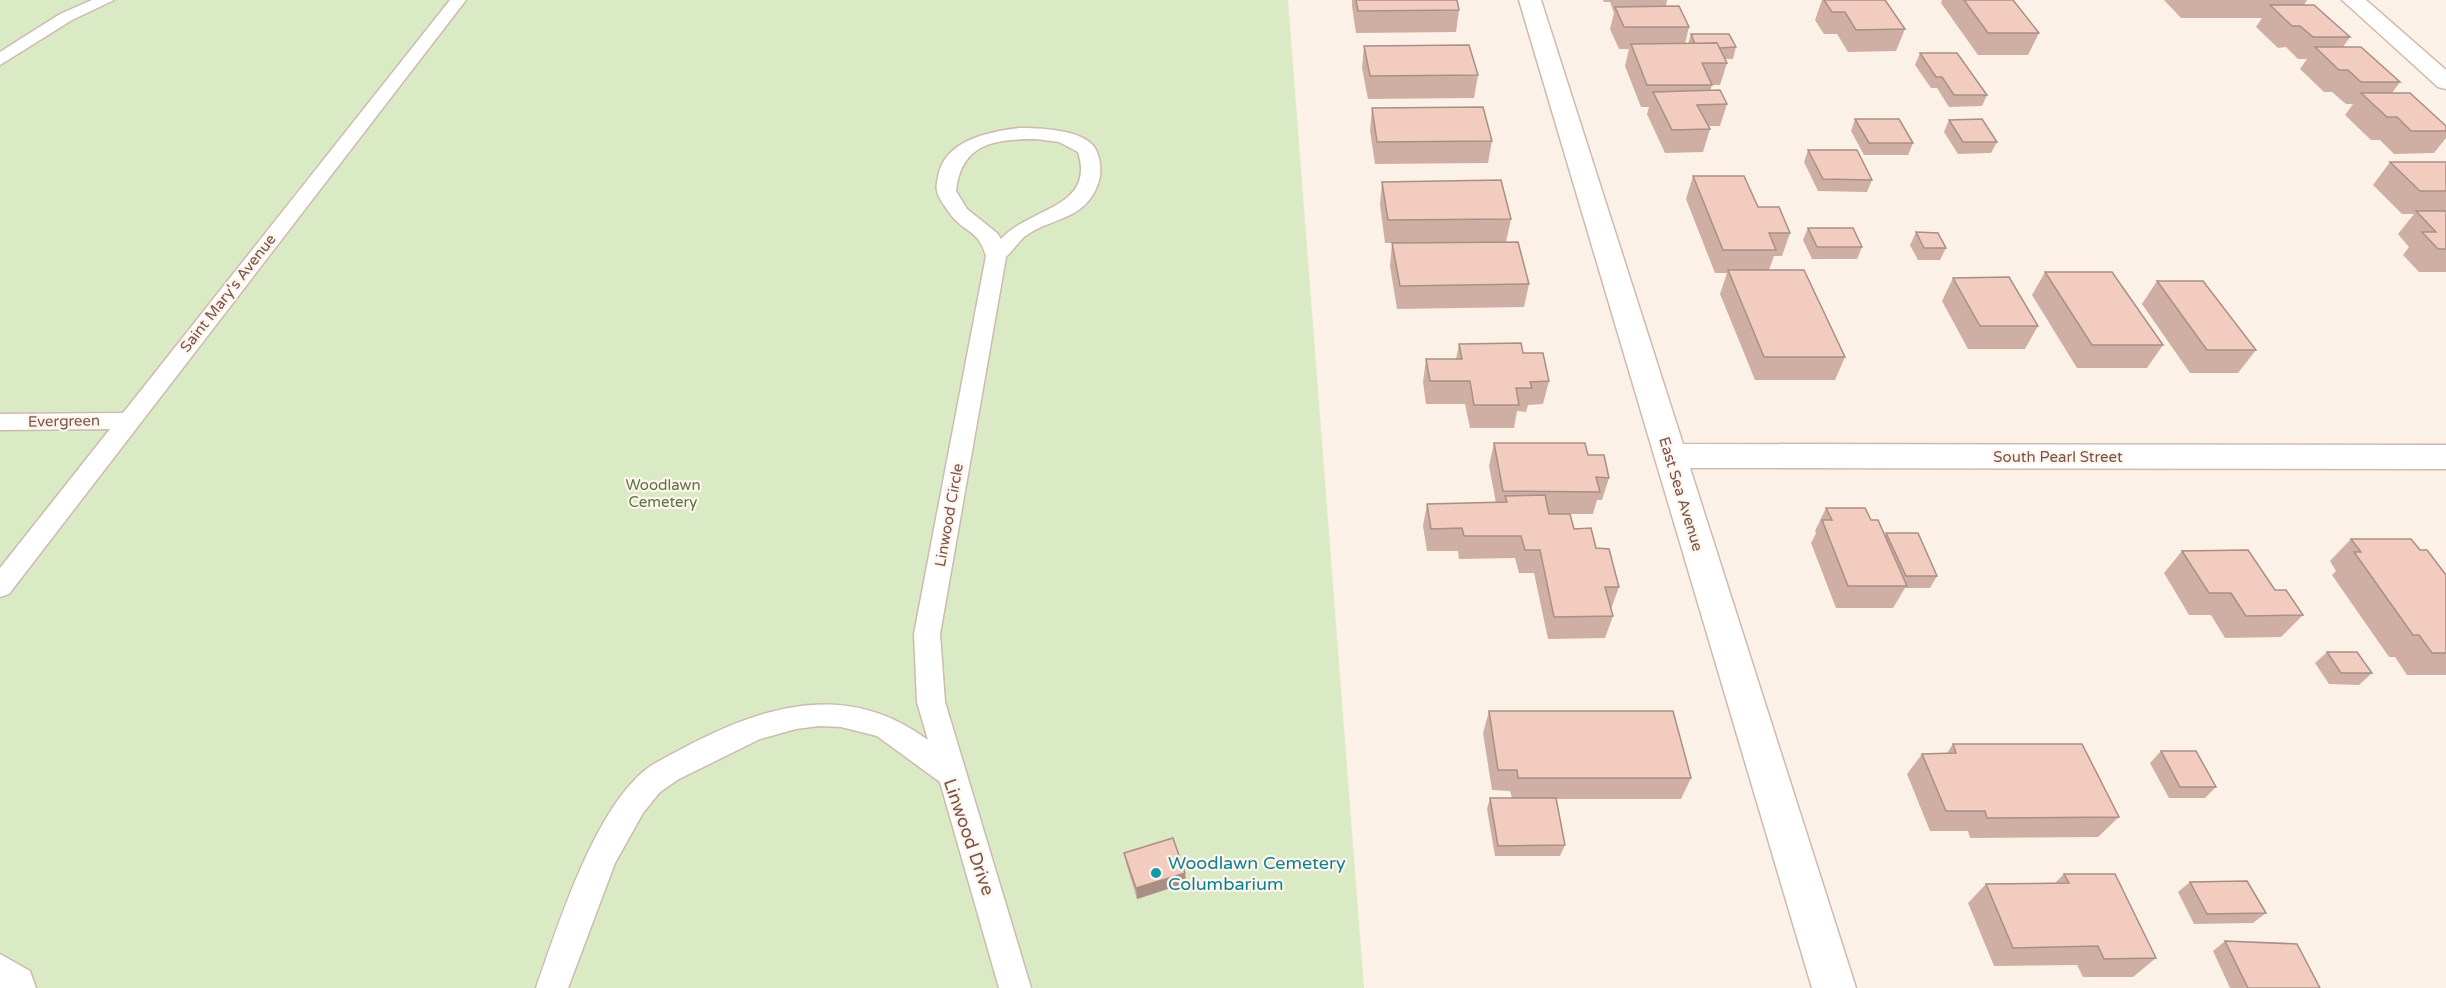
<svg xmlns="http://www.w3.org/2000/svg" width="2446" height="988" font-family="'Varela Round',sans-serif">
	<rect width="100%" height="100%" fill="#fcf1e7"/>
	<path fill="#d9eac5" d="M0,0H1288L1364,988H0Z"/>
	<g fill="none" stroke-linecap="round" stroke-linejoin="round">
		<g stroke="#d0b9af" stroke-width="3">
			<g id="service">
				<path d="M92,0H114L72,20L0,65V52L60,14Z"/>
				<path d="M450,0H466L9,594L0,597V568L110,429L0,430V414L123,413Z"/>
				<path d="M1019,128C1038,128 1086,129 1096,150C1107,174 1096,200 1074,213C1058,222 1039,225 1024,237C1018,243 1012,251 1006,257L940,634L945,702L1031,988H999L940,782L877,736L841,727L819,726L796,729L760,739L679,779L660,792L643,813L615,863L568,988H536C558,926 596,802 652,765C741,715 835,671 928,740L917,702L914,634L986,256C978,229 966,234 951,215C947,209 938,198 937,191C936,188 937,181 938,177C944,140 988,132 1019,128ZM1036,139L1059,142L1078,152C1096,208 1030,207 1001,239L997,233L967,209L956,191C961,143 995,139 1036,139Z"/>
				<path d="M0,954L30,971L36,988H0Z"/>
			</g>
		</g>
		<g stroke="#d0b9af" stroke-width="3">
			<g id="minor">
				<path d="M1519,0H1541L1683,444L2446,445V469L1690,468L1856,988H1812Z"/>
				<path d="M2342,0H2366L2446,70V89L2438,87Z"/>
			</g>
		</g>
		<use href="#service" fill="#fff" fill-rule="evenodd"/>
		<use href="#minor" fill="#fff" fill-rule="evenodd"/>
	</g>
	<g fill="#cfafa4">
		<path d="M1352,0H1457L1459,10L1456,32L1356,33L1352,6Z"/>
		<path d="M1603,0H1667L1666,6L1689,27L1685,44H1688L1691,34L1736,47L1733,59H1725L1727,63L1720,85H1712L1710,91L1727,104L1720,126H1708L1710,129L1703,152L1665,153L1647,114L1649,107H1641L1625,66L1629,49H1619L1610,29L1614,13L1610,2H1604Z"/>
		<path d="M1822,0H1885L1905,29L1896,51L1848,52L1837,34H1824L1815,20Z"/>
		<path d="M1942,0H2013L2039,33L2028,55H1978L1941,3Z"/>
		<path d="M2164,0H2307L2304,5L2350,37L2343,47L2400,82L2392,93L2446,126V138L2434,153L2394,154L2380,140H2371L2345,115L2353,104H2346L2332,92H2324L2300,69L2307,59H2298L2286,47L2278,48L2256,27L2262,18H2181Z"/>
		<path d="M1364,46L1478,75L1474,98L1368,99L1362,68Z"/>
		<path d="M1920,53L1987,95L1982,106L1949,107L1937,88H1931L1915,65Z"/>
		<path d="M1372,108L1492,141L1488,163L1375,164L1370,131Z"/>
		<path d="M1855,119L1913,143L1908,155H1864L1851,131Z"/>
		<path d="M1949,120L1997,142L1991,153L1958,154L1944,132Z"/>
		<path d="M1808,150L1872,180L1867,192L1818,191L1804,162Z"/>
		<path d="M2390,162H2446V272H2419L2403,255L2409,247L2398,234L2414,214H2402L2373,185Z"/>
		<path d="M1693,176L1758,207L1790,233L1782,256H1774L1769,270L1845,357L1835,380H1755L1720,294L1727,273H1715L1686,199Z"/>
		<path d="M1382,182L1511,219L1506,242L1385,243L1380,204Z"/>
		<path d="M1808,228L1862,247L1857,259H1812L1803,240Z"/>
		<path d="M1916,232L1946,248L1940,260H1918L1910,245Z"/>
		<path d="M1392,243L1529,284L1524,307L1397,309L1390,266Z"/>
		<path d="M2045,272L2163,345L2147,368H2077L2032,295Z"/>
		<path d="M1953,278L2038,326L2025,349H1968L1942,301Z"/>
		<path d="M2157,281L2256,350L2238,373H2190L2142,304Z"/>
		<path d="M1459,344L1523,353L1549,381L1543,404L1528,405L1526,412L1517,411L1514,428H1470L1465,404H1426L1423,382L1426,359H1456Z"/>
		<path d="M1494,443L1588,455L1609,478L1602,500H1597L1593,514H1549L1574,529L1596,548L1619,587L1611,609L1613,616L1605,638L1548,639L1534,573H1519L1515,558L1459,559L1458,551H1427L1423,526L1427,504L1496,503L1489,466Z"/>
		<path d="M1826,508L1871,520L1885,536L1886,533L1937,576L1930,588H1905L1893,608H1836L1811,543L1816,533L1815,531Z"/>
		<path d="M2351,539L2420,550L2446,575V675H2407L2395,657H2389L2332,575L2336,571L2330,561Z"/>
		<path d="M2182,551L2275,590L2303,615L2281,637L2225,638L2211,615H2189L2164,573Z"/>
		<path d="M2327,652L2372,673L2359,685L2329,684L2315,663Z"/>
		<path d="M1489,711L1691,778L1681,799H1556L1565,845L1560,856H1495L1487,809L1490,798H1512L1510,791L1492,790L1483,733Z"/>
		<path d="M1953,744L2119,817L2098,837L1970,838L1968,831H1930L1907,774L1922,754L1947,753Z"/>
		<path d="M2161,751L2216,787L2205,798H2169L2150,763Z"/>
		<path d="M1124,853L1185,873L1186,883L1137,899L1126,863Z"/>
		<path d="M2064,874L2156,958L2133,977H2083L2077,965L1994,966L1968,903L1986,884L2055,883Z"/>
		<path d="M2190,882L2266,913L2253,923L2194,924L2178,892Z"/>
		<path d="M2225,941L2320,988H2230L2213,951Z"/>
	</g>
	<path fill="#a98f86" d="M1185,873L1186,883L1137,899L1136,888Z"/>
	<g fill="#f1ccbf" stroke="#a98f86" stroke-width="1.5">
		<path d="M1356,0H1457L1459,10L1358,11Z"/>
		<path d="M1824,0H1885L1905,29L1856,30L1845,12H1832Z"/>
		<path d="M1964,0H2013L2039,33H1988Z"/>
		<path d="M2270,5H2314L2350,37H2313L2300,26H2292Z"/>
		<path d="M1679,6L1689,27H1624L1615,7Z"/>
		<path d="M1691,34H1729L1736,47L1719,48L1717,43L1695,44Z"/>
		<path d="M1717,43L1727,63H1702L1712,85H1647L1631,44Z"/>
		<path d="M1469,45L1478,75L1370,76L1364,46Z"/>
		<path d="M2315,47H2361L2400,82H2361L2348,70H2339Z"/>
		<path d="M1920,53H1957L1987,95H1954L1942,77H1936Z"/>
		<path d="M1720,90L1727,104L1697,105L1710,129L1672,130L1653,92Z"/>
		<path d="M2361,93H2410L2446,126V131H2411L2397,117H2387Z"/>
		<path d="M1483,107L1492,141L1377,142L1372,108Z"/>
		<path d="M1855,119H1899L1913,143H1869Z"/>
		<path d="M1982,119L1997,142H1963L1949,120Z"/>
		<path d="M1808,150H1857L1872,180L1823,179Z"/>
		<path d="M2390,162H2446V191H2420Z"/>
		<path d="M1693,176H1744L1758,207H1779L1790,233H1769L1776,250H1723Z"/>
		<path d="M1501,180L1511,219L1388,220L1382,182Z"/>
		<path d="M2416,211H2446V249H2438L2422,232H2436Z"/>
		<path d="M1808,228H1853L1862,247H1817Z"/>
		<path d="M1916,232L1938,233L1946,248H1924Z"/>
		<path d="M1518,242L1529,284L1400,286L1392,243Z"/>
		<path d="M1728,270H1804L1845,357H1764Z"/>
		<path d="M2045,272H2112L2163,345H2092Z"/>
		<path d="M2009,277L2038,326H1980L1953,278Z"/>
		<path d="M2157,281H2203L2256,350H2207Z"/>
		<path d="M1521,343L1523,353H1543L1549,381L1530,382L1532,388H1516L1519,405H1474L1470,381H1430L1426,359H1462L1459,344Z"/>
		<path d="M1494,443H1585L1588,455H1604L1609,478L1596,477L1600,492L1503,491Z"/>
		<path d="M1545,495L1549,514H1570L1574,529L1591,528L1596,548L1609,549L1619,587H1605L1613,616L1554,617L1540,550H1525L1521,536H1464L1462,528L1431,529L1427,504L1507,502L1505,496Z"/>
		<path d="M1826,508H1865L1871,520H1878L1907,586H1848L1822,520H1832Z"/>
		<path d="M1886,533H1918L1937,576H1906Z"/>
		<path d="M2351,539H2411L2420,550H2427L2446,575V653H2432L2419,635H2413L2354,552H2361Z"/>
		<path d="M2248,550L2275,590H2286L2303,615L2246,616L2231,593H2209L2182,551Z"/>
		<path d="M2327,652H2357L2372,673H2341Z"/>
		<path d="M1489,711H1673L1691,778H1518L1517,770H1498Z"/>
		<path d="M1953,744H2082L2119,817L1987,818L1985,811H1946L1922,754L1956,753Z"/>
		<path d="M2161,751H2196L2216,787H2180Z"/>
		<path d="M1490,798H1556L1565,845L1498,846Z"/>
		<path d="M1173,838L1185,873L1136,888L1124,853Z"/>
		<path d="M2064,874H2115L2156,958L2104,959L2098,946L2013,948L1986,884L2069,883Z"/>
		<path d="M2247,881L2266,913L2207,914L2190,882Z"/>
		<path d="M2225,941L2297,944L2320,988H2248Z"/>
	</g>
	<circle fill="#0f9aa8" stroke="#fff5ed" stroke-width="2" cx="1156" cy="873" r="6"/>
	<g text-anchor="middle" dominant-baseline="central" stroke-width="4.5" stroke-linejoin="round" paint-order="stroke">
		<g font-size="15" fill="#76544b" stroke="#fff5ed">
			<text transform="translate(228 293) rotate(-52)">Saint Mary's Avenue</text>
			<text transform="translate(64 421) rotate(-1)">Evergreen</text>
			<text x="2058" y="457">South Pearl Street</text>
			<text transform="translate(1681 494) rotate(73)">East Sea Avenue</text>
			<text transform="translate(949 515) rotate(-80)">Linwood Circle</text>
		</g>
		<g font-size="15" fill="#587541" stroke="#fff5ed">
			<text x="663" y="485">Woodlawn<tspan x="663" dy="17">Cemetery</tspan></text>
		</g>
		<g font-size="18" fill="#76544b" stroke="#fff5ed">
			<text transform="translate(969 837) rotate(71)">Linwood Drive</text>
		</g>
		<g font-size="18" fill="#0d838f" stroke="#fff5ed" text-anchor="start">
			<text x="1168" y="863">Woodlawn Cemetery<tspan x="1168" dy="21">Columbarium</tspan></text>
		</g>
	</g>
</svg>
